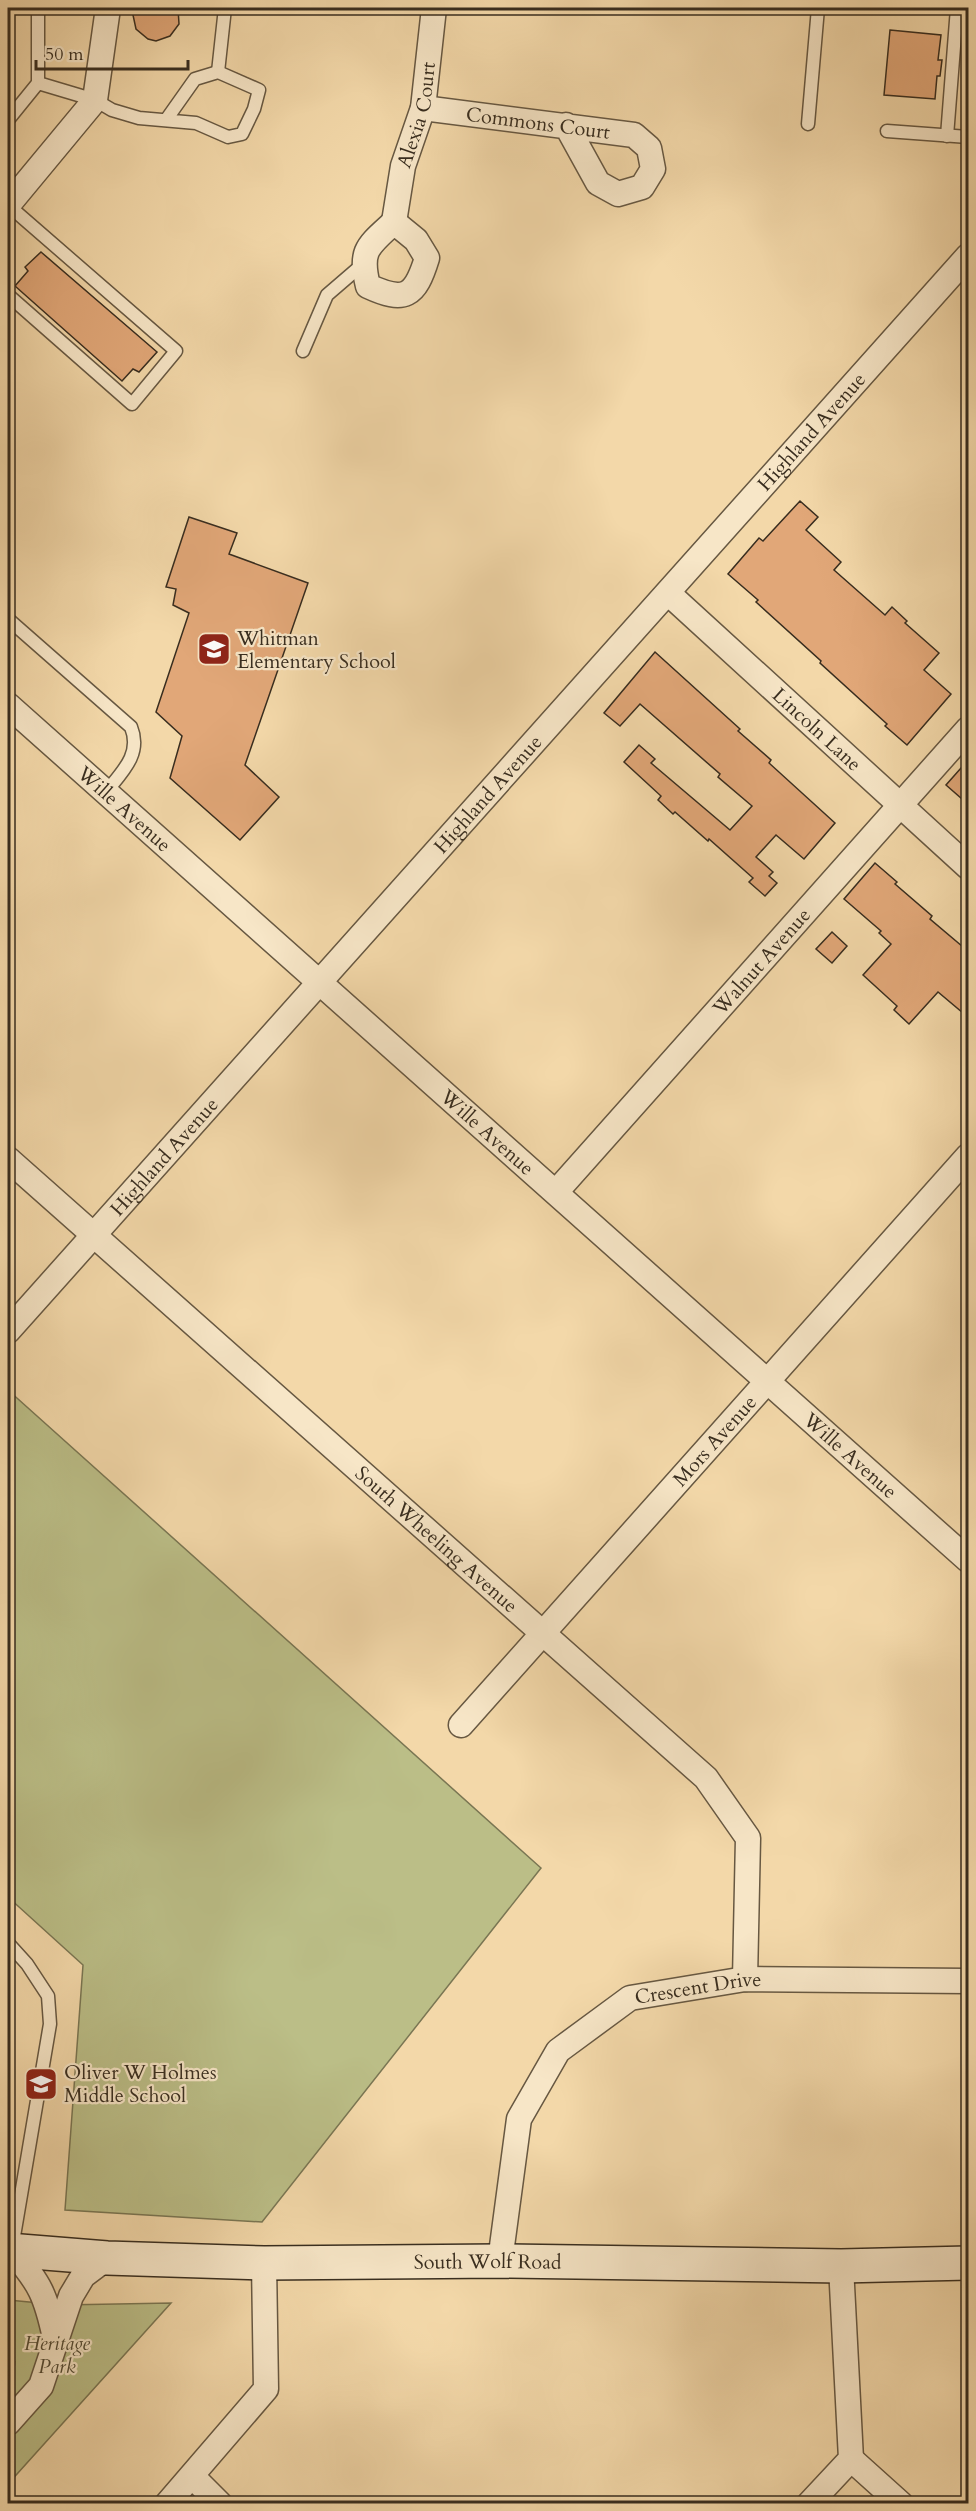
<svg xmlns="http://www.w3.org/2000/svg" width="976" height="2511" font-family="Cardo,serif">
	<rect width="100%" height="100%" fill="#f3d8a9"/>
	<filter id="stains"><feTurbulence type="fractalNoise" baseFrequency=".00333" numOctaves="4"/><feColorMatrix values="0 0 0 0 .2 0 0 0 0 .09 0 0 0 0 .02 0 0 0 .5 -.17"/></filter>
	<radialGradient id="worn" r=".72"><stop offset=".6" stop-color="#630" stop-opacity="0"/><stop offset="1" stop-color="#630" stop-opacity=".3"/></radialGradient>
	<g fill="#bbbe87" stroke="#7a7653" stroke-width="1.5">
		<path d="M8,1390L541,1868L262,2222L65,2210L83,1965L8,1897Z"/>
		<path d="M8,2300L61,2305L171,2303L8,2484Z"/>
	</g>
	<g fill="#e1a778" stroke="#382d1f" stroke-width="1.5">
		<path d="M135,8H178L179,24L170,36L156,41L148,39L136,29L133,15Z"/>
		<path d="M890,30L941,35L938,60H942L940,76H937L935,99L884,95Z"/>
		<path d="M41,252L157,352L139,372L133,369L122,381L15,286L28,271L25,267Z"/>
		<path d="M800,501L818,517L806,530L841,562L834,570L885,615L892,607L907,621L905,623L939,653L924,670L951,694L907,745L885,726L887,724L820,663L821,661L756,602L758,600L728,574L759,538L763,541Z"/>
		<path d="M189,517L237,533L229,554L308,583L245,765L279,797L240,840L170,778L182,736L156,712L189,613L173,605L176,589L166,587Z"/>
		<path d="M655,652L740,729L738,731L771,760L769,763L835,823L804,859L776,835L756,857L773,872L769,876L777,883L765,896L749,882L753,878L709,839L708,841L675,812L673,814L658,800L661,796L624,762L639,745L655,759L651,763L730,830L752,806L718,777L720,774L640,704L620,726L604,713Z"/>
		<path d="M969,759V805L946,785Z"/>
		<path d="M875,863L897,882L895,884L932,916L930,919L969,952V1018L938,992L909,1024L894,1010L897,1006L863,975L891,944L879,933L881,931L844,899Z"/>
		<path d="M832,932L847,946L832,963L816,949Z"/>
	</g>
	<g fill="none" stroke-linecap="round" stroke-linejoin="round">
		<g stroke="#675842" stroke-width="15">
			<g id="service">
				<path d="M218,72L225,8"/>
				<path d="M38,83L95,100L112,110L139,118L196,123L228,137L242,134L254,109L259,90L218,72L195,79L166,120"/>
				<path d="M8,120L38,83V8"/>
				<path d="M808,124L818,8"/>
				<path d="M887,131L968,137"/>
				<path d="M947,136L957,8"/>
				<path d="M8,295L132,404L176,351L8,205"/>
				<path d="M303,351L327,295L363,264"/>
				<path d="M8,619L131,727C142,754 122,772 106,792"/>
				<path d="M8,1943L27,1964L48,1996L50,2024L12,2248"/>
			</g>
		</g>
		<g stroke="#675842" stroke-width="27">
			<g id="minor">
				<path id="s1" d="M423,108L634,135L649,148L653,169L642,187L618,194L598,183L566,125"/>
				<path d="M8,205L95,100L108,8"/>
				<path id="s2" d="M394,222L403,166L423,108L434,8"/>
				<path d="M394,222L416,240L427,258C415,297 405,303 368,286C359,250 368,246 394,222Z"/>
				<path id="s3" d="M668,593L968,867"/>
				<path id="s4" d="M8,705L968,1560"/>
				<path id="s5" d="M8,1159L706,1778L748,1838L745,1979"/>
				<path id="s6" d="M556,1192L968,729"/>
				<path id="s7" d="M8,1331L968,256"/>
				<path id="s8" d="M461,1725L968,1156"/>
				<path d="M12,2251C40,2283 46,2296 55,2338"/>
				<path id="s9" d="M500,2261L519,2119L558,2051L630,1998L745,1979L968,1981"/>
				<path d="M8,2423L41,2386L71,2296L83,2276L107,2258"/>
				<path d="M851,2459L901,2504"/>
				<path d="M192,2476L220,2504"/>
				<path d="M167,2504L266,2389L264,2263"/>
				<path d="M809,2504L851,2459L841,2266"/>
			</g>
		</g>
		<g stroke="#382d1f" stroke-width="36">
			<g id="secondary">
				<path id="s10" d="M8,2250L107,2258L264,2263L500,2261L841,2266L968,2263"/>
			</g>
		</g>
		<path stroke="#382d1f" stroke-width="4" stroke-dasharray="4.5 3" stroke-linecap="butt" d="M8,2339C15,2352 15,2371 8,2384"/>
		<use href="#service" stroke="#f7e6c7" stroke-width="12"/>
		<use href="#minor" stroke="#f7e6c7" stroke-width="24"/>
		<use href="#secondary" stroke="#f7e6c7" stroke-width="33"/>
	</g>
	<defs>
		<g id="school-square" transform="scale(1.725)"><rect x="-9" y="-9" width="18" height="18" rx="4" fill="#8f2418" stroke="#f7e6c7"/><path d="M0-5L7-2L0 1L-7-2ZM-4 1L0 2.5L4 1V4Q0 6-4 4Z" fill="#fff"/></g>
	</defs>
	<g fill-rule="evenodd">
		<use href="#school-square" x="214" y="649"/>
		<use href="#school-square" x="41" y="2084"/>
	</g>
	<g text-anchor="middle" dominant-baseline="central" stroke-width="4.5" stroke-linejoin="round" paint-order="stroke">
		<g font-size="20" fill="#382d1f" stroke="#f7e6c7">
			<text stroke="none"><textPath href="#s2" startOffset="110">Alexia Court</textPath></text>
			<text stroke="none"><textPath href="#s1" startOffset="116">Commons Court</textPath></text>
			<text stroke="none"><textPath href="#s7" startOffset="1206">Highland Avenue</textPath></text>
			<text stroke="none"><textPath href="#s3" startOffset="202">Lincoln Lane</textPath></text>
			<text stroke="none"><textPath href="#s7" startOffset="720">Highland Avenue</textPath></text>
			<text stroke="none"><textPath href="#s4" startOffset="156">Wille Avenue</textPath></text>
			<text stroke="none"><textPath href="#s6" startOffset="309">Walnut Avenue</textPath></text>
			<text stroke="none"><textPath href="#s4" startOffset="642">Wille Avenue</textPath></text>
			<text stroke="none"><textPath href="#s7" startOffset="234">Highland Avenue</textPath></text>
			<text stroke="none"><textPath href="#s8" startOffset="381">Mors Avenue</textPath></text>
			<text stroke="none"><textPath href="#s4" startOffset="1128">Wille Avenue</textPath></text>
			<text stroke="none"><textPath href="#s5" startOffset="573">South Wheeling Avenue</textPath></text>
			<text stroke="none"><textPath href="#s9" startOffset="380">Crescent Drive</textPath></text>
			<text stroke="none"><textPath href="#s10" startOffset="480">South Wolf Road</textPath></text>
		</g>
		<g font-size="20" fill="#382d1f" stroke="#f7e6c7" text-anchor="start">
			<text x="237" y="638">Whitman<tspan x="237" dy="23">Elementary School</tspan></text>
			<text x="64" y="2072">Oliver W Holmes<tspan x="64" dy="23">Middle School</tspan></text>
		</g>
		<g font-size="20" font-style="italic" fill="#524a34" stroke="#f7e6c7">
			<text x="57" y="2343">Heritage<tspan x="57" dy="23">Park</tspan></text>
		</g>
	</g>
	<rect width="976" height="2511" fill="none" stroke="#f3d8a9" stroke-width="30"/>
	<rect x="9" y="9" width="958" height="2493" fill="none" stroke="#382d1f" stroke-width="3"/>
	<rect x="15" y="15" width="946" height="2481" fill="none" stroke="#382d1f" stroke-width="1.5"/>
	<path d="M36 60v9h152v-9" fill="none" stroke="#382d1f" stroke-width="3"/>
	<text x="45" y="60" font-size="18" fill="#382d1f" stroke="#f7e6c7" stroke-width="4.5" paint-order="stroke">50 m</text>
	<rect width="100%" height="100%" filter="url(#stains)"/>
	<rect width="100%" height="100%" fill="url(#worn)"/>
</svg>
